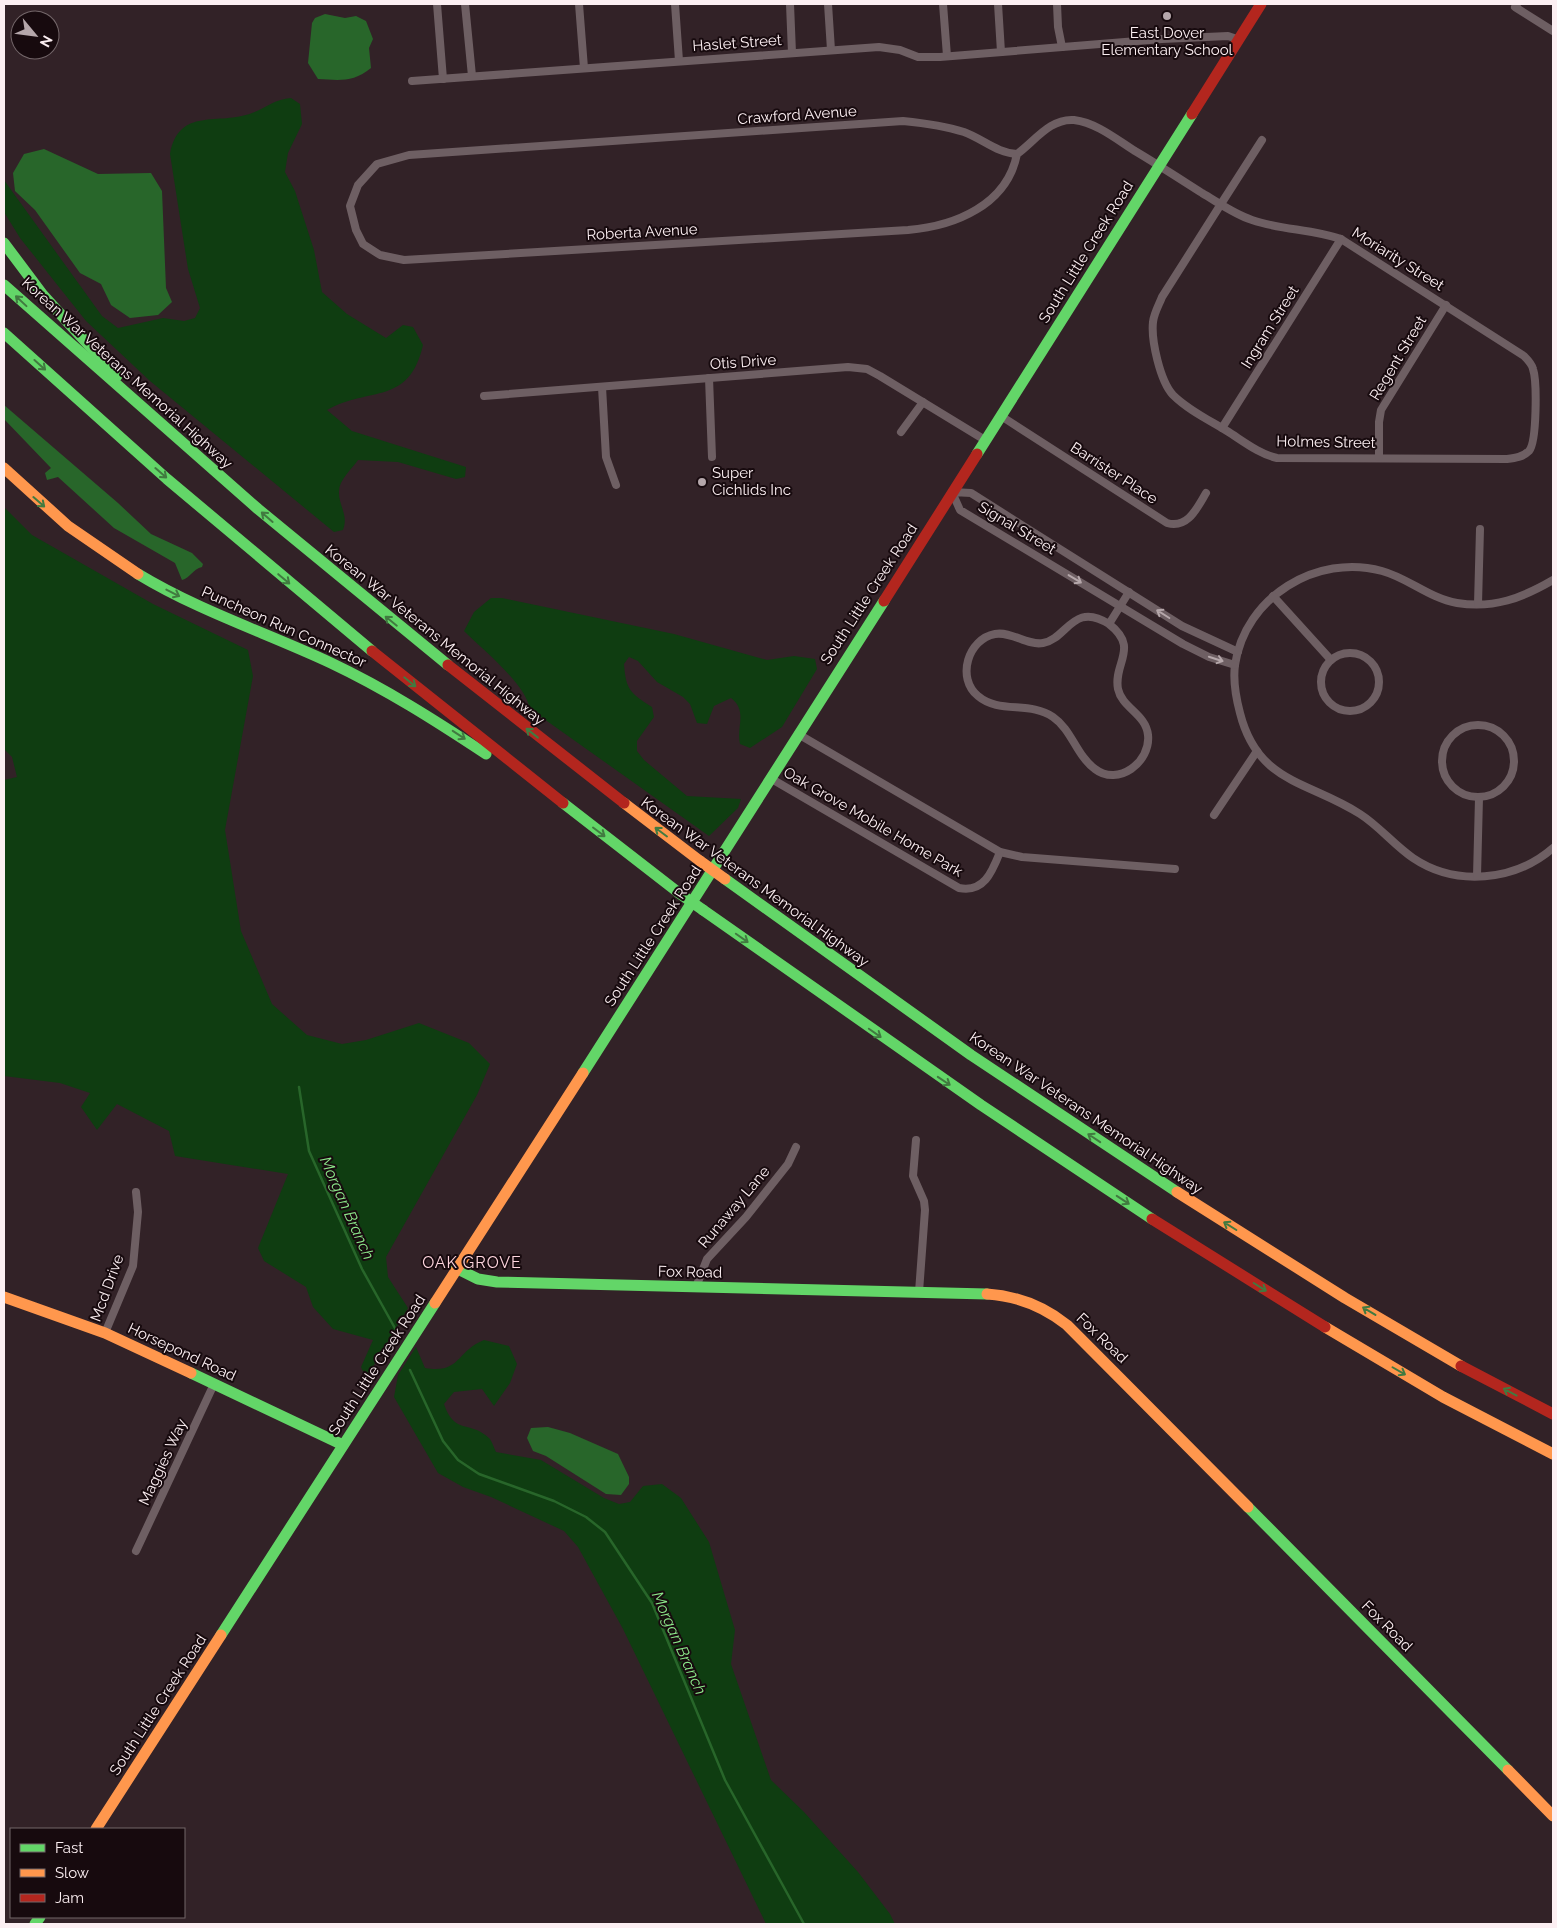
<svg xmlns="http://www.w3.org/2000/svg" width="1557" height="1928" font-family="Raleway,sans-serif">
	<rect width="100%" height="100%" fill="#322227"/>
	<g fill="#0f3d11">
		<path d="M291,98L300,104L302,124L288,153L285,172L295,191L314,250L322,292L347,314L386,338L403,325L413,327L423,345C409,406 370,386 327,410L352,431L466,467L465,477L456,479L398,462L358,460C352,469 339,480 339,491C338,505 349,515 343,530L334,532L150,381L86,321L20,238L4,212V180L102,316L118,328L163,318L184,321L195,318L200,308L188,269L170,154C179,106 219,126 252,113C266,108 275,99 291,98Z"/>
		<path d="M4,507L32,535L153,604L248,650L253,676L225,830L241,931L272,1004L307,1035L342,1044L366,1040L419,1023L469,1043L490,1064L477,1095L386,1257L388,1277L408,1308L366,1378L361,1367L373,1340L333,1329L313,1307L306,1287L264,1261L258,1248L288,1174L175,1156L169,1131L117,1104L97,1130L81,1107L90,1093L60,1083L4,1076V780L17,777L12,757L4,749Z"/>
		<path d="M491,598H502L674,634L767,660L794,656L815,659L817,669L782,727L750,748L740,744C736,727 748,711 731,698L714,706L707,724L697,723L690,704L683,697L657,682L638,661L629,657L624,664C626,690 630,693 652,707L654,717L637,741V751L644,760L687,796L741,799L738,808L709,836L530,709C525,683 483,650 464,631L474,612Z"/>
		<path d="M484,1340L509,1346L517,1364L510,1383L494,1406L482,1389L454,1392L444,1404C454,1435 470,1420 489,1438C492,1441 494,1448 496,1452L541,1460L604,1498L619,1504L630,1502L643,1486L662,1484L681,1498L709,1542L735,1630L731,1664L771,1780L804,1812L858,1872L890,1914L895,1924H766L623,1629L578,1547L564,1531L491,1497L463,1487L438,1473L394,1397L398,1375L416,1347L425,1368C461,1374 456,1351 484,1340Z"/>
	</g>
	<g fill="#28662a">
		<path d="M325,14L345,18L356,16L366,21L373,39L369,48L371,68C353,83 338,80 318,79L308,63L312,23L315,18Z"/>
		<path d="M44,149L98,174L151,173L162,191L166,288L172,302L158,315L130,318L111,305L101,284L80,273L35,210L15,191L13,173L24,154Z"/>
		<path d="M4,405L118,503L151,534L192,553L203,564L202,567C193,569 190,578 182,580L175,563L114,528L58,477L47,480L45,473L51,468L4,419Z"/>
		<path d="M548,1427L570,1433L618,1454L629,1477V1484L621,1495L606,1494L546,1456L533,1451L527,1438L531,1428Z"/>
	</g>
	<g fill="none" stroke-linecap="round" stroke-linejoin="round">
		<g stroke="#28662a" stroke-width="2.5">
			<path d="M299,1087L309,1151L362,1269L396,1330"/>
			<path d="M410,1370L443,1441L458,1460L479,1474L554,1501L586,1517L605,1532L652,1603L725,1780L804,1924"/>
		</g>
		<g stroke="#6e5f63" stroke-width="8">
			<path d="M437,4L443,79"/>
			<path d="M465,4L472,76"/>
			<path d="M579,4L584,68"/>
			<path d="M675,4L679,61"/>
			<path d="M790,4L792,53"/>
			<path d="M828,4L831,50"/>
			<path d="M943,4L947,56"/>
			<path d="M998,4L1001,52"/>
			<path d="M1057,4L1058,27L1062,47"/>
			<path d="M1517,4L1515,7L1553,31"/>
			<path d="M412,81L879,47L900,50L918,57H940L1162,39L1228,36L1237,39"/>
			<path d="M1017,154C1007,205 955,226 908,230L404,260L380,255L363,244L356,230L350,206L358,185L377,164L409,155L903,121C923,123 945,126 964,132C983,139 997,153 1017,154C1034,142 1050,118 1074,120C1097,123 1116,139 1135,151C1157,164 1180,179 1202,193C1219,203 1234,214 1252,220C1281,230 1312,229 1341,239L1524,356C1528,360 1532,364 1533,369C1537,381 1537,442 1529,451C1523,457 1515,458 1507,459L1277,458C1259,454 1243,441 1227,431C1209,420 1188,410 1173,395C1160,381 1151,340 1153,322C1154,313 1159,305 1162,297L1221,204L1262,140"/>
			<path d="M709,378L712,457"/>
			<path d="M602,387L606,457L616,485"/>
			<path d="M484,396L848,367L867,369L880,376L985,440"/>
			<path d="M1001,416L1167,523C1188,529 1197,508 1206,493"/>
			<path d="M1222,428L1341,239"/>
			<path d="M901,432L923,402"/>
			<path d="M1379,457V422L1381,410L1446,305"/>
			<path d="M1553,580C1522,598 1494,609 1457,603C1429,598 1408,578 1382,571C1317,553 1245,597 1235,665C1233,680 1236,698 1240,713C1258,784 1309,781 1360,814C1379,826 1394,845 1413,858C1456,887 1515,881 1553,848"/>
			<path d="M1273,596L1331,660"/>
			<path d="M1478,604L1480,529"/>
			<path d="M1109,624C1140,648 1113,663 1118,689C1122,708 1146,714 1148,735C1151,762 1118,787 1095,769C1076,755 1072,730 1053,717C1030,701 999,714 978,696C956,678 968,639 995,634C1012,631 1027,646 1043,643C1067,639 1073,601 1109,624L1129,592"/>
			<circle cx="1350" cy="682" r="29"/>
			<path d="M1235,665L1209,657L1183,644L960,510L952,492L971,493L1182,626L1238,652"/>
			<circle cx="1478" cy="761" r="36"/>
			<path d="M798,734L1000,852L1022,857L1175,869"/>
			<path d="M770,778L959,888C984,893 992,872 1000,852"/>
			<path d="M1214,815L1257,751"/>
			<path d="M1477,876L1479,798"/>
			<path d="M916,1140L913,1176L924,1201L925,1210L919,1292"/>
			<path d="M696,1287L707,1259L746,1217L788,1164L796,1147"/>
			<path d="M105,1333L133,1266L138,1212L136,1192"/>
			<path d="M136,1551L214,1384"/>
		</g>
		<g stroke="#63d668" stroke-width="11">
			<path d="M4,243L43,295L117,376"/>
			<path d="M4,285L258,509L448,665"/>
			<path d="M4,333L167,479L372,651"/>
			<path d="M977,454L1192,114"/>
			<path d="M138,574C199,611 267,633 331,663C386,689 436,721 486,754"/>
			<path d="M563,803L679,893"/>
			<path d="M725,879L971,1055L1177,1192"/>
			<path d="M703,910L981,1105L1152,1219"/>
			<path d="M583,1073L884,601"/>
			<path d="M456,1268L478,1279L497,1282L987,1294"/>
			<path d="M191,1373L343,1445"/>
			<path d="M1248,1507L1508,1770"/>
			<path d="M221,1635L435,1303"/>
			<path d="M35,1924L40,1917"/>
		</g>
		<g stroke="#ff974d" stroke-width="11">
			<path d="M4,468L68,526L138,574"/>
			<path d="M624,803L700,861"/>
			<path d="M1177,1192L1345,1298L1461,1366"/>
			<path d="M987,1294C1018,1296 1043,1306 1067,1325L1248,1507"/>
			<path d="M4,1297L105,1333L191,1373"/>
			<path d="M435,1303L583,1073"/>
			<path d="M1325,1327L1443,1397L1553,1454"/>
			<path d="M1508,1770L1553,1816"/>
			<path d="M96,1829L221,1635"/>
		</g>
		<g stroke="#b3261e" stroke-width="11">
			<path d="M1192,114L1261,4"/>
			<path d="M884,601L977,454"/>
			<path d="M372,651L563,803"/>
			<path d="M448,665L624,803"/>
			<path d="M1152,1219L1325,1327"/>
			<path d="M1461,1366L1553,1414"/>
		</g>
		<path stroke="#63d668" stroke-width="11" d="M679,893L703,910"/>
		<path stroke="#ff974d" stroke-width="11" d="M700,861L725,879"/>
	</g>
	<defs><path id="oneway-shaft" d="M-6 0H5M1.5-3L5.5 0L1.5 3" fill="none" stroke-width="1.6" stroke-linecap="round" stroke-linejoin="round" transform="scale(1.25)"/></defs>
	<g stroke="#417a40">
		<use href="#oneway-shaft" transform="translate(21 301) rotate(-137)"/>
		<use href="#oneway-shaft" transform="translate(40 365) rotate(42)"/>
		<use href="#oneway-shaft" transform="translate(161 473) rotate(41)"/>
		<use href="#oneway-shaft" transform="translate(39 502) rotate(41)"/>
		<use href="#oneway-shaft" transform="translate(267 517) rotate(-139)"/>
		<use href="#oneway-shaft" transform="translate(284 579) rotate(40)"/>
		<use href="#oneway-shaft" transform="translate(173 593) rotate(27)"/>
		<use href="#oneway-shaft" transform="translate(391 621) rotate(-141)"/>
		<use href="#oneway-shaft" transform="translate(410 682) rotate(39)"/>
		<use href="#oneway-shaft" transform="translate(532 733) rotate(-142)"/>
		<use href="#oneway-shaft" transform="translate(459 735) rotate(33)"/>
		<use href="#oneway-shaft" transform="translate(599 832) rotate(37)"/>
		<use href="#oneway-shaft" transform="translate(661 832) rotate(-143)"/>
		<use href="#oneway-shaft" transform="translate(742 938) rotate(35)"/>
		<use href="#oneway-shaft" transform="translate(875 1033) rotate(35)"/>
		<use href="#oneway-shaft" transform="translate(944 1081) rotate(34)"/>
		<use href="#oneway-shaft" transform="translate(1094 1138) rotate(-146)"/>
		<use href="#oneway-shaft" transform="translate(1123 1200) rotate(33)"/>
		<use href="#oneway-shaft" transform="translate(1230 1226) rotate(-148)"/>
		<use href="#oneway-shaft" transform="translate(1260 1287) rotate(32)"/>
		<use href="#oneway-shaft" transform="translate(1369 1311) rotate(-149)"/>
		<use href="#oneway-shaft" transform="translate(1399 1371) rotate(30)"/>
		<use href="#oneway-shaft" transform="translate(1510 1392) rotate(-152)"/>
	</g>
	<g stroke="#b5a7aa">
		<use href="#oneway-shaft" transform="translate(1075 579) rotate(31)"/>
		<use href="#oneway-shaft" transform="translate(1163 614) rotate(-148)"/>
		<use href="#oneway-shaft" transform="translate(1216 659) rotate(18)"/>
	</g>
	<g fill="#b5a7ab" stroke="#170a0e" stroke-width="2">
		<circle cx="1167" cy="16" r="5"/>
		<circle cx="702" cy="482" r="5"/>
	</g>
	<g text-anchor="middle" dominant-baseline="central" stroke-width="4" stroke-linejoin="round" paint-order="stroke">
		<g font-size="15" fill="#fceff2" stroke="#170a0e">
			<text x="1167" y="33">East Dover<tspan x="1167" dy="17">Elementary School</tspan></text>
			<text x="712" y="473" text-anchor="start">Super<tspan x="712" dy="17">Cichlids Inc</tspan></text>
		</g>
		<g font-size="15" fill="#fceff2" stroke="#170a0e">
			<text transform="translate(737 43) rotate(-4)">Haslet Street</text>
			<text transform="translate(797 115) rotate(-4)">Crawford Avenue</text>
			<text transform="translate(642 232) rotate(-3)">Roberta Avenue</text>
			<text transform="translate(1086 252) rotate(-58)">South Little Creek Road</text>
			<text transform="translate(1398 259) rotate(32)">Moriarity Street</text>
			<text transform="translate(1270 327) rotate(-58)">Ingram Street</text>
			<text transform="translate(1398 358) rotate(-59)">Regent Street</text>
			<text transform="translate(743 362) rotate(-4)">Otis Drive</text>
			<text transform="translate(127 373) rotate(42)">Korean War Veterans Memorial Highway</text>
			<text transform="translate(1326 442) rotate(1)">Holmes Street</text>
			<text transform="translate(1114 473) rotate(33)">Barrister Place</text>
			<text transform="translate(1017 528) rotate(31)">Signal Street</text>
			<text transform="translate(869 594) rotate(-57)">South Little Creek Road</text>
			<text transform="translate(284 627) rotate(24)">Puncheon Run Connector</text>
			<text transform="translate(435 635) rotate(39)">Korean War Veterans Memorial Highway</text>
			<text transform="translate(873 822) rotate(30)">Oak Grove Mobile Home Park</text>
			<text transform="translate(755 882) rotate(36)">Korean War Veterans Memorial Highway</text>
			<text transform="translate(653 936) rotate(-57)">South Little Creek Road</text>
			<text transform="translate(1086 1113) rotate(34)">Korean War Veterans Memorial Highway</text>
			<text transform="translate(734 1207) rotate(-50)">Runaway Lane</text>
			<text transform="translate(690 1272) rotate(1)">Fox Road</text>
			<text transform="translate(107 1288) rotate(-70)">Mcd Drive</text>
			<text transform="translate(1102 1338) rotate(44)">Fox Road</text>
			<text transform="translate(182 1352) rotate(25)">Horsepond Road</text>
			<text transform="translate(377 1365) rotate(-57)">South Little Creek Road</text>
			<text transform="translate(163 1462) rotate(-65)">Maggies Way</text>
			<text transform="translate(1387 1626) rotate(45)">Fox Road</text>
			<text transform="translate(158 1705) rotate(-57)">South Little Creek Road</text>
		</g>
		<g font-size="16" font-style="italic" fill="#8be689" stroke="#170a0e">
			<text transform="translate(347 1208) rotate(66)">Morgan Branch</text>
			<text transform="translate(679 1643) rotate(66)">Morgan Branch</text>
		</g>
		<g font-size="16" letter-spacing="1" fill="#ffd6df" stroke="#170a0e">
			<text x="472" y="1262">OAK GROVE</text>
		</g>
	</g>
	<rect width="1557" height="1928" fill="none" stroke="#fceff2" stroke-width="10"/>
	<rect x="10" y="1828" width="175" height="90" fill="#170a0e" stroke="#736669"/>
	<rect x="20" y="1844" width="25" height="8" fill="#63d668" stroke="#736669"/>
	<text x="55" y="1853" font-size="15" fill="#fceff2">Fast</text>
	<rect x="20" y="1869" width="25" height="8" fill="#ff974d" stroke="#736669"/>
	<text x="55" y="1878" font-size="15" fill="#fceff2">Slow</text>
	<rect x="20" y="1894" width="25" height="8" fill="#b3261e" stroke="#736669"/>
	<text x="55" y="1903" font-size="15" fill="#fceff2">Jam</text>
	<g transform="translate(35 35) rotate(119)"><circle r="24" fill="#170a0e" stroke="#736669"/>
	<path d="M0-4L9 19L0 12L-9 19Z" fill="#b5a7ab"/>
	<text y="-8" font-size="14" font-weight="bold" text-anchor="middle" fill="#fceff2">N</text>
	</g>
</svg>
